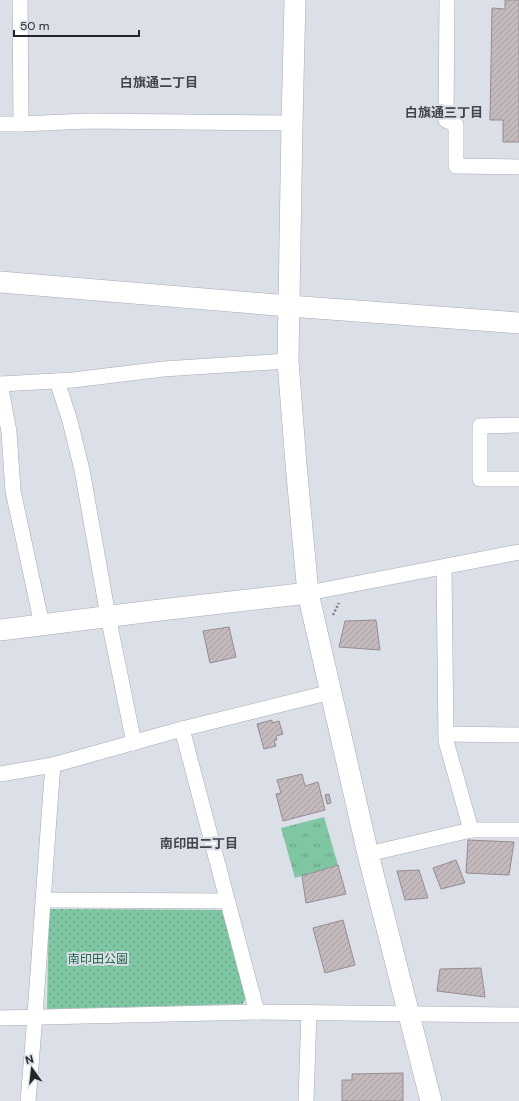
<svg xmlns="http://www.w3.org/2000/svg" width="519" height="1101" font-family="'DM Sans','Noto Sans JP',sans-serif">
	<defs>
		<pattern id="grass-tufts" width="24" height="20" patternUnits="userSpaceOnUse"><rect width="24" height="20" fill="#7fc7a2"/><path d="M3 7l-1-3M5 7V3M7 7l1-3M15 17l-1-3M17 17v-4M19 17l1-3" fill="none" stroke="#68a184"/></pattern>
		<pattern id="park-dots" width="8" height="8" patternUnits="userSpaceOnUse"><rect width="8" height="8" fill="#7fc7a2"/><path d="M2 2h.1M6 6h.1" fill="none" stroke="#68a184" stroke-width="1.8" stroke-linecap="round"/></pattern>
		<pattern id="building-hatch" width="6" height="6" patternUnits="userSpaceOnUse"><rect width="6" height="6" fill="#c4b9bd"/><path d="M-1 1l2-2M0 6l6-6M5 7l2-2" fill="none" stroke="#a89fa3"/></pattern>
	</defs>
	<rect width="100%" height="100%" fill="#dbdfe8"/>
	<path fill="url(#grass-tufts)" d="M324,817L338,865L295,878L281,828Z"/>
	<path fill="url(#park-dots)" d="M49,909L222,910L246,998L243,1004L47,1009Z"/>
	<g fill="url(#building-hatch)" stroke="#968c90">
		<path d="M505,0H519V142H503V120H490L492,8L505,9Z"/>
		<path d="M376,620L380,650L339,647L345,621Z"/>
		<path d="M229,627L236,657L210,663L203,631Z"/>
		<path d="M272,720V723L279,721L283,734L276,736L277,740H274L276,746L264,749L257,724Z"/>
		<path d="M302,774L305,786L318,782L325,810L283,821L276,794L281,793L277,780Z"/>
		<path d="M329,794L331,803L327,804L325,795Z"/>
		<path d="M468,840L514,842L509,875L466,873Z"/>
		<path d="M456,860L465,883L441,889L433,868Z"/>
		<path d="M338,865L346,894L306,903L302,876Z"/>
		<path d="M419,870L428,898L405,900L397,871Z"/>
		<path d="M343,920L355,965L325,973L313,928Z"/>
		<path d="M481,968L485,997L437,991L440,969Z"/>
		<path d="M403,1073V1101H342V1080H352V1074Z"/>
	</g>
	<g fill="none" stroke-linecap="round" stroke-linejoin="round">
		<g stroke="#a7aab4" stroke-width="16">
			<g id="street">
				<path d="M20,0L21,124"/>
				<path d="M447,0L446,120L456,125V166L519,167"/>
				<path d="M0,124H21L88,121L292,123"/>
				<path d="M57,381L70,421L82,470L108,616L134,743"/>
				<path d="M0,384L73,380L163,369L288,361"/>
				<path d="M0,384L9,432L13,491L42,625"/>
				<path d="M519,425L480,426V479H519"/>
				<path d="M444,567L446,741L471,830"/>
				<path d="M308,593L519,552"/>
				<path d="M182,729L257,1012"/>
				<path d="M446,734L519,735"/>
				<path d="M0,774L53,765L182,729L331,692"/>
				<path d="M368,854L471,830H519"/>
				<path d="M43,900L227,901"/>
				<path d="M0,1018L257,1012L519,1015"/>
				<path d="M28,1101C38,989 44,877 53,765"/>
				<path d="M306,1101L309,1012"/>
			</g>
		</g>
		<g stroke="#a7aab4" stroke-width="22">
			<g id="secondary">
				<path d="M295,0L292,123L288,361L296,464L308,593L368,854L431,1101"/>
				<path d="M0,282L289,306L519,323"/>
				<path d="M0,630L152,611L308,593"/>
			</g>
		</g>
		<path stroke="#7c7f85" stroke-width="2.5" stroke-dasharray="2 2" stroke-linecap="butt" d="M333,615L339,603"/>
		<use href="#street" stroke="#fff" stroke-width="15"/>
		<use href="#secondary" stroke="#fff" stroke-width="21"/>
	</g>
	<g text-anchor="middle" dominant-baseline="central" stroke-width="4" stroke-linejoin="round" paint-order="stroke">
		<g font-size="12" fill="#206647" stroke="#dbdfe8">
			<text x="98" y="959">南印田公園</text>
		</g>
		<g font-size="13" font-weight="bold" fill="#42454d" stroke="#dbdfe8">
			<text x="159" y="82">白旗通二丁目</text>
			<text x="444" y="112">白旗通三丁目</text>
			<text x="199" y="843">南印田二丁目</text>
		</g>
	</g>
	<g transform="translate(32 1069) rotate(345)" stroke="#dbdfe8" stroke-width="3" paint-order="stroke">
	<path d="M0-3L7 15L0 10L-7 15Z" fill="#25262a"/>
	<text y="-6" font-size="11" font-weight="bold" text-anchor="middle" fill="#25262a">N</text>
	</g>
	<path d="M14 30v6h125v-6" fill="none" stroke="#25262a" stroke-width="2"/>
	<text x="20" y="30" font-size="12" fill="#25262a" stroke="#dbdfe8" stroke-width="3" paint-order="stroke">50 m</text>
</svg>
